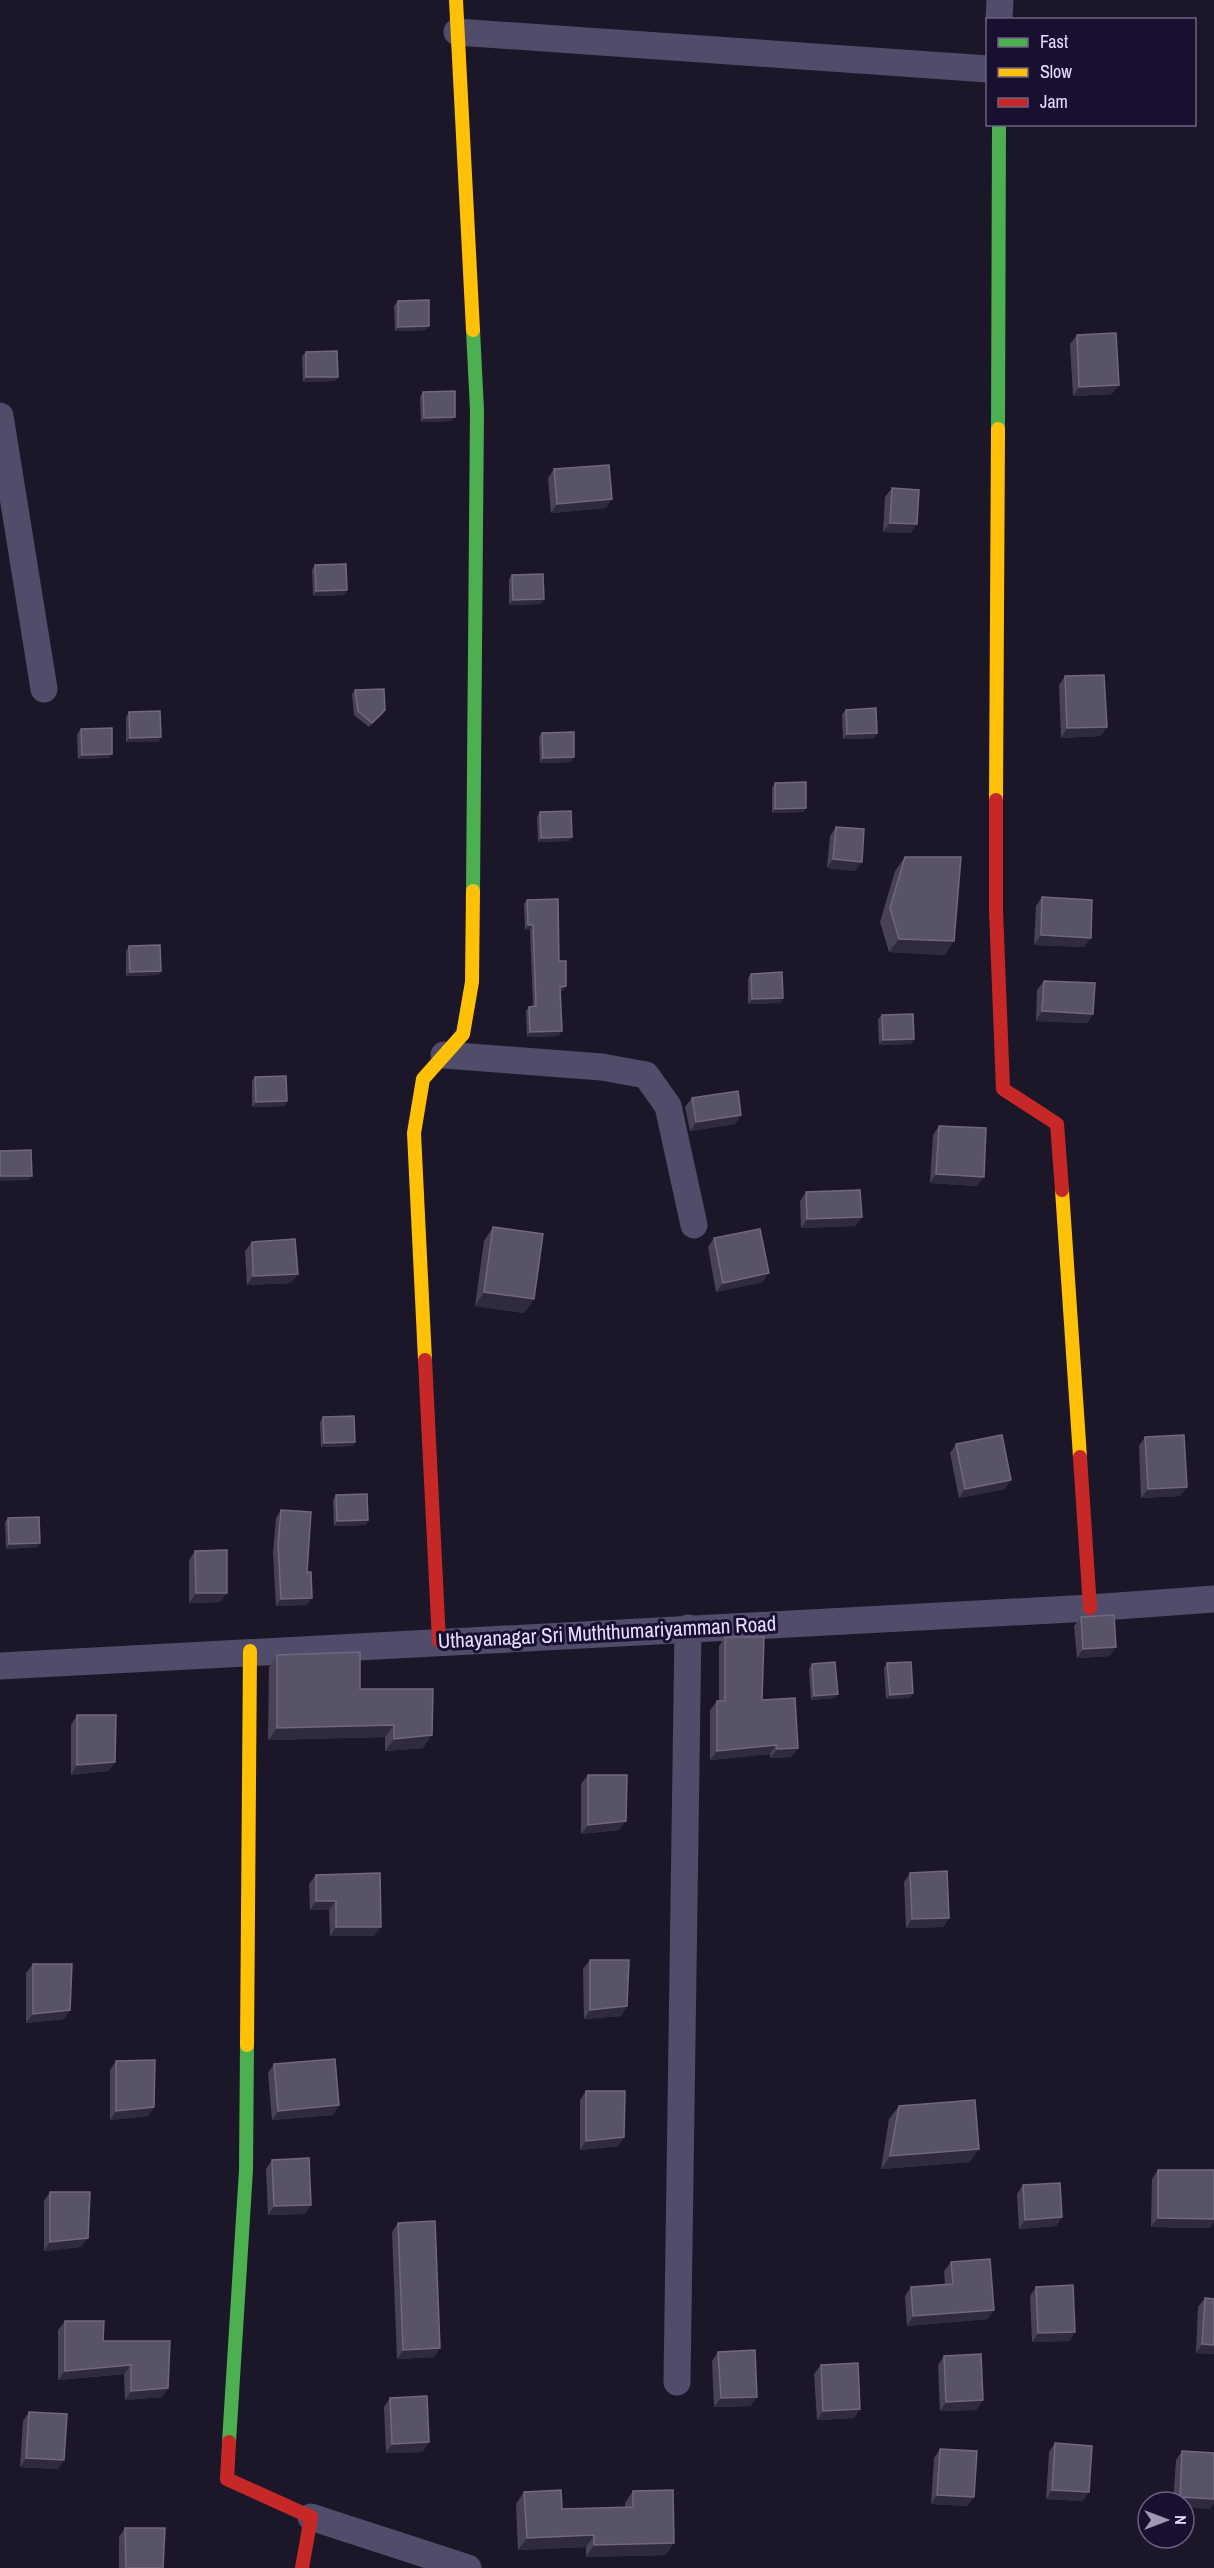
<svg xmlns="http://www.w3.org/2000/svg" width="1214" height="2568" font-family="'Archivo Narrow',sans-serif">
	<rect width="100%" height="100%" fill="#1c1728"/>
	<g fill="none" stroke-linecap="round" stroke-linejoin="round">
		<g stroke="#514c69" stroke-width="27">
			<path d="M999,20L1000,0"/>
			<path d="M457,32L988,69"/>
			<path d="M0,416L44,689"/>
			<path d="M444,1055L602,1067L646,1075L668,1106L694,1225"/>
			<path d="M0,1666L1090,1608L1214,1599"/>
			<path d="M677,2382L688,1628"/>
			<path d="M311,2517L468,2568"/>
		</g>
		<g stroke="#4caf50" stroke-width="14">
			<path d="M998,429L999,124"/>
			<path d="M473,891L477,410L473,330"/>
			<path d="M229,2442L246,2170L247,2045"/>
		</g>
		<g stroke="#ffc107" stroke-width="14">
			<path d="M456,0L473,330"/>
			<path d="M996,800L998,429"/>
			<path d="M1062,1190L1080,1457"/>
			<path d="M425,1360L414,1133L423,1079L463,1034L472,982L473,891"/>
			<path d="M247,2045L250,1651"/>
		</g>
		<g stroke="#c62828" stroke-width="14">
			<path d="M996,800V910L1003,1089L1057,1124L1062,1190"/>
			<path d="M425,1360L439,1641"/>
			<path d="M1080,1457L1090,1608"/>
			<path d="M229,2442L227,2479L311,2517L302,2568"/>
		</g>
	</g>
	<g fill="#484256">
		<path d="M398,301L426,330L395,331L394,306Z"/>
		<path d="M1077,335L1112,394L1073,396L1070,344Z"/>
		<path d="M306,352L338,377L334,381L303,382L302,356Z"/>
		<path d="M423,392L452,421L421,422L420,397Z"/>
		<path d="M554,469L606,508L551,513L548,478Z"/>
		<path d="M892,488L911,533L883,532L885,497Z"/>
		<path d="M315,565L347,590L344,595L313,596L312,570Z"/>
		<path d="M512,575L541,604L509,605V579Z"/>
		<path d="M1065,676L1107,727L1100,736L1061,738L1059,685Z"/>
		<path d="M355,690L385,710L382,715L369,727L354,715L352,694Z"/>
		<path d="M846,710L877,733L874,738L843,739L842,714Z"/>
		<path d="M129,712L161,737L158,742H126V717Z"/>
		<path d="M81,729L109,758L78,759L77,734Z"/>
		<path d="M542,733L571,762L540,763L539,737Z"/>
		<path d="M775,783L806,808L803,812L772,813V788Z"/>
		<path d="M540,812L572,837L569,841L538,842L537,817Z"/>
		<path d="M836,827L855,871L827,868L830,836Z"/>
		<path d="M905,857L945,955L889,952L880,922L895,871Z"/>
		<path d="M1042,897L1084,947L1034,945L1036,906Z"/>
		<path d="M527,900L559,961L566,986L563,991H560L562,1031L558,1036L527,1037L526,1011L529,1007H533L530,930H525L524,904Z"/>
		<path d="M129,946L161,971L158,975L126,976V951Z"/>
		<path d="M751,974L783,998L780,1003L748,1004V978Z"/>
		<path d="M1044,981L1093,1014L1087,1023L1036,1021L1037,990Z"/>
		<path d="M882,1015L914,1039L911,1044L879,1045L878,1019Z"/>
		<path d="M255,1077L287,1101L284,1106L252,1107V1081Z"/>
		<path d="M692,1098L741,1115L735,1124L690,1131L685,1107Z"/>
		<path d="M939,1126L977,1186L930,1183L933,1135Z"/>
		<path d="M806,1192L862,1217L855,1226L801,1228L800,1201Z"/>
		<path d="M493,1227L534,1299L524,1313L475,1306L484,1241Z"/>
		<path d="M714,1238L763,1282L716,1292L708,1247Z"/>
		<path d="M252,1242L298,1274L291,1283L247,1285L245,1251Z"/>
		<path d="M323,1417L355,1442L352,1446L321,1447L320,1422Z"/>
		<path d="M1145,1437L1187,1487L1180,1496L1141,1498L1139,1446Z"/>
		<path d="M956,1444L1005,1489L959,1498L950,1453Z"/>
		<path d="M336,1495L368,1520L365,1525L334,1526L333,1500Z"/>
		<path d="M281,1510L307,1572V1605L276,1606L273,1553L276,1518Z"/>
		<path d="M8,1518L40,1543L37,1547L6,1549L5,1522Z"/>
		<path d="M195,1551L220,1602L189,1603V1560Z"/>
		<path d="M1081,1617L1110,1656L1077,1658L1074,1626Z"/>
		<path d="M725,1637L762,1700L798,1748L791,1757L770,1758V1754L710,1760V1710L717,1701H719V1646Z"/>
		<path d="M277,1655L360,1689L423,1748L385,1751V1737L268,1740L269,1667Z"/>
		<path d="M887,1663L910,1698L886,1699L884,1668Z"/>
		<path d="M812,1664L838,1694L834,1698L811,1700L809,1669Z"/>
		<path d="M77,1715L109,1771L71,1775V1725Z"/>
		<path d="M588,1775L619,1830L581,1834V1784Z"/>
		<path d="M910,1873L949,1918L943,1927L906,1928L904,1882Z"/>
		<path d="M316,1875L374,1936H330L329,1910H310L309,1884Z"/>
		<path d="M590,1960L627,2006L621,2016L584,2019L583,1969Z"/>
		<path d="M33,1964L70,2010L64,2019L26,2023V1973Z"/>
		<path d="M116,2061L154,2107L148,2116L110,2120V2070Z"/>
		<path d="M274,2064L339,2105L333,2115L272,2120L268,2073Z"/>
		<path d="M586,2091L624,2137L618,2146L580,2150V2100Z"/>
		<path d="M899,2106L970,2162L881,2169L889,2119Z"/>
		<path d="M272,2160L305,2214L268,2215L266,2169Z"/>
		<path d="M1158,2170L1210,2228L1151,2227L1152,2179Z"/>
		<path d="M1023,2185L1062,2217L1056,2226L1019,2229L1017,2194Z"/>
		<path d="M50,2192L81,2247L44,2251V2201Z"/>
		<path d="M398,2223L440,2348L434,2357L397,2359L392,2232Z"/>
		<path d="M951,2262L988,2319L907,2326L905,2296L911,2287L945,2284L944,2271Z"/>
		<path d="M1036,2287L1075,2332L1069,2341L1032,2342L1030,2296Z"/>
		<path d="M1205,2298L1214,2354L1196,2353L1198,2307Z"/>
		<path d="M65,2321L103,2341L168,2388L162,2397L125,2400L124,2374L58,2380V2330Z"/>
		<path d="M718,2352L751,2406L714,2407L712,2361Z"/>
		<path d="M944,2356L983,2400L976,2410L940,2411L938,2365Z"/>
		<path d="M821,2365L860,2409L854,2418L817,2420L814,2374Z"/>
		<path d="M390,2398L423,2452L386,2453L384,2407Z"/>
		<path d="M29,2412L58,2469L20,2467L23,2421Z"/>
		<path d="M1055,2443L1083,2501L1046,2499L1049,2452Z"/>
		<path d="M940,2449L968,2506L931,2504L934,2458Z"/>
		<path d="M1182,2451L1210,2509L1184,2502H1173L1176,2460Z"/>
		<path d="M633,2491L666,2555L586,2557V2547L518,2550L516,2504L524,2492L562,2509L625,2507V2503Z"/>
		<path d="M125,2528L163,2568H119V2537Z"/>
	</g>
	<g fill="#2f2a3c">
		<path d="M429,326L426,330L395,331L398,327Z"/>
		<path d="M306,377H338L334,381L303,382Z"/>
		<path d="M1119,385L1112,394L1073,396L1079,387Z"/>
		<path d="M455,417L452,421L421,422L424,418Z"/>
		<path d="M612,499L606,508L551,513L557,504Z"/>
		<path d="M890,523L917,524L911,533L883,532Z"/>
		<path d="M347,590L344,595L313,596L316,591Z"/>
		<path d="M544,599L541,604L509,605L513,600Z"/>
		<path d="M385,710L382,715L369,727L372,723Z"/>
		<path d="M1107,727L1100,736L1061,738L1067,728Z"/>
		<path d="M877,733L874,738L843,739L847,734Z"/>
		<path d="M161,737L158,742H126L130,738Z"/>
		<path d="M112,754L109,758L78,759L82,755Z"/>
		<path d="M574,757L571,762L540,763L543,758Z"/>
		<path d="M806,808L803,812L772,813L775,809Z"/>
		<path d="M572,837L569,841L538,842L541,838Z"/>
		<path d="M833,859L862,862L855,871L827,868Z"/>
		<path d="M528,925H533L530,930H525Z"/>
		<path d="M1041,935L1091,938L1084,947L1034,945Z"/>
		<path d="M899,939L954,941L945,955L889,952Z"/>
		<path d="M161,971L158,975L126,976L130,972Z"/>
		<path d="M566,986L563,991H557L560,987Z"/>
		<path d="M783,998L780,1003L748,1004L752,999Z"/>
		<path d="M1042,1011L1093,1014L1087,1023L1036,1021Z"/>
		<path d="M562,1031L558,1036L527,1037L530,1032Z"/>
		<path d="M914,1039L911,1044L879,1045L883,1040Z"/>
		<path d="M287,1101L284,1106L252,1107L256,1102Z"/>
		<path d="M741,1115L735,1124L690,1131L696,1122Z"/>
		<path d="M936,1174L984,1177L977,1186L930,1183Z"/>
		<path d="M0,1176H32L28,1180L0,1181Z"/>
		<path d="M862,1217L855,1226L801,1228L807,1219Z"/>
		<path d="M769,1273L763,1282L716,1292L723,1283Z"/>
		<path d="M298,1274L291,1283L247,1285L253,1276Z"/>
		<path d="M484,1292L534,1299L524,1313L475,1306Z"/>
		<path d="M355,1442L352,1446L321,1447L324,1443Z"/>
		<path d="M1011,1480L1005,1489L959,1498L965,1489Z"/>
		<path d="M1187,1487L1180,1496L1141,1498L1148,1489Z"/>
		<path d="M368,1520L365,1525L334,1526L337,1521Z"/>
		<path d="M40,1543L37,1547L6,1549L9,1544Z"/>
		<path d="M196,1593H227L220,1602L189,1603Z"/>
		<path d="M312,1598L307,1605L276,1606L281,1599Z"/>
		<path d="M1116,1647L1110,1656L1077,1658L1083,1649Z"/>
		<path d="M913,1693L910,1698L886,1699L890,1695Z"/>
		<path d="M838,1694L834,1698L811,1700L814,1696Z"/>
		<path d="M394,1725L385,1737L268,1740L277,1728Z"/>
		<path d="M432,1735L423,1748L385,1751L394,1739Z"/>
		<path d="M776,1745L770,1754L710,1760L717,1751Z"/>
		<path d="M798,1748L791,1757L770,1758L777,1749Z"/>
		<path d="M115,1762L109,1771L71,1775L77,1765Z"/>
		<path d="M626,1821L619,1830L581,1834L588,1825Z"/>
		<path d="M316,1901H336L329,1910H310Z"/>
		<path d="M949,1918L943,1927L906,1928L912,1919Z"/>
		<path d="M336,1927H381L374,1936H330Z"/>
		<path d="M627,2006L621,2016L584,2019L590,2010Z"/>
		<path d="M70,2010L64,2019L26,2023L33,2014Z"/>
		<path d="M339,2105L333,2115L272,2120L278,2111Z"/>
		<path d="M154,2107L148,2116L110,2120L116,2111Z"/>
		<path d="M624,2137L618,2146L580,2150L586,2141Z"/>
		<path d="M979,2149L970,2162L881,2169L890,2156Z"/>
		<path d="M311,2205L305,2214L268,2215L274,2206Z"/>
		<path d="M1062,2217L1056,2226L1019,2229L1025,2220Z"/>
		<path d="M1158,2218L1214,2219V2222L1210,2228L1151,2227Z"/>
		<path d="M88,2238L81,2247L44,2251L50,2242Z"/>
		<path d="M994,2310L988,2319L907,2326L913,2316Z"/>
		<path d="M1075,2332L1069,2341L1032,2342L1038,2333Z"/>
		<path d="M1202,2344L1214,2345V2354L1196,2353Z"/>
		<path d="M440,2348L434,2357L397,2359L403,2350Z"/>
		<path d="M131,2365L124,2374L58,2380L65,2371Z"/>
		<path d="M168,2388L162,2397L125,2400L131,2391Z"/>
		<path d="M757,2397L751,2406L714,2407L721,2398Z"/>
		<path d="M983,2400L976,2410L940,2411L946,2402Z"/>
		<path d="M860,2409L854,2418L817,2420L823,2411Z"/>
		<path d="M429,2442L423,2452L386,2453L392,2444Z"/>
		<path d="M26,2458L64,2460L58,2469L20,2467Z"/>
		<path d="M1052,2490L1089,2492L1083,2501L1046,2499Z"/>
		<path d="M937,2495L974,2497L968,2506L931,2504Z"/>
		<path d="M1180,2497L1214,2499V2503L1210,2509L1184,2507V2502H1176Z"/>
		<path d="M594,2535L586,2547L518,2550L527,2538Z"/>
		<path d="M674,2543L666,2555L586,2557L594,2545Z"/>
	</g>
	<g fill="#595368" stroke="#6f6880" stroke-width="1.5">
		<path d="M429,300V326L398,327V301Z"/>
		<path d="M1116,333L1119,385L1079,387L1077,335Z"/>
		<path d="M337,351L338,377H306V352Z"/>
		<path d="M455,391V417L424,418L423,392Z"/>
		<path d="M609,465L612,499L557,504L554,469Z"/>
		<path d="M892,488L919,490L917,524L890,523Z"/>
		<path d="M346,564L347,590L316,591L315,565Z"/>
		<path d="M543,574L544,599L513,600L512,575Z"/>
		<path d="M1104,675L1107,727L1067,728L1065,676Z"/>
		<path d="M384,689L385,710L372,723L358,711L355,690Z"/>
		<path d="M876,708L877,733L847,734L846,710Z"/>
		<path d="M160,711L161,737L130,738L129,712Z"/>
		<path d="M112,728V754L82,755L81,729Z"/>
		<path d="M574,732V757L543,758L542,733Z"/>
		<path d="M806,782V808L775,809V783Z"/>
		<path d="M571,811L572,837L541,838L540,812Z"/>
		<path d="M836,827L864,829L862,862L833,859Z"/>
		<path d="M905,857H961L954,941L899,939L890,908Z"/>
		<path d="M1042,897L1092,900L1091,938L1041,935Z"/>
		<path d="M558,899L559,961H566V986L560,987L562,1031L530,1032L529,1007L536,1006L533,925H528L527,900Z"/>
		<path d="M160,945L161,971L130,972L129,946Z"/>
		<path d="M782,972L783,998L752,999L751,974Z"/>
		<path d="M1044,981L1095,983L1093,1014L1042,1011Z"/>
		<path d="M913,1014L914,1039L883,1040L882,1015Z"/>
		<path d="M286,1076L287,1101L256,1102L255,1077Z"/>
		<path d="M738,1091L741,1115L696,1122L692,1098Z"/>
		<path d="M939,1126L986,1128L984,1177L936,1174Z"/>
		<path d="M31,1150L32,1176H0V1151Z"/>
		<path d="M860,1190L862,1217L807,1219L806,1192Z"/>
		<path d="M493,1227L543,1234L534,1299L484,1292Z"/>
		<path d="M760,1229L769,1273L723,1283L714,1238Z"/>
		<path d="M295,1239L298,1274L253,1276L252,1242Z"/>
		<path d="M354,1416L355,1442L324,1443L323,1417Z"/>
		<path d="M1002,1435L1011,1480L965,1489L956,1444Z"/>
		<path d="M1184,1435L1187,1487L1148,1489L1145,1437Z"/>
		<path d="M367,1494L368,1520L337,1521L336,1495Z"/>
		<path d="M281,1510L311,1512L307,1572H311L312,1598L281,1599L278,1545Z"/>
		<path d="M39,1517L40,1543L9,1544L8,1518Z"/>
		<path d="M227,1550V1593H196L195,1551Z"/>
		<path d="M1114,1615L1116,1647L1083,1649L1081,1617Z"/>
		<path d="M725,1637H764L762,1700L795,1698L798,1748L777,1749L776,1745L717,1751V1701H725Z"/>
		<path d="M360,1652V1689H433L432,1735L394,1739V1725L277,1728V1655Z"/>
		<path d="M835,1662L838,1694L814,1696L812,1664Z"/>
		<path d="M911,1662L913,1693L890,1695L887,1663Z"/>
		<path d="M77,1715H116L115,1762L77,1765Z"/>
		<path d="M588,1775H627L626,1821L588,1825Z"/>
		<path d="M947,1871L949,1918L912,1919L910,1873Z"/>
		<path d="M380,1873L381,1927H336V1901H316V1875Z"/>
		<path d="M590,1960H629L627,2006L590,2010Z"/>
		<path d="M33,1964H72L70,2010L33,2014Z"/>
		<path d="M335,2059L339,2105L278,2111L274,2064Z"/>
		<path d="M155,2060L154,2107L116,2111V2061Z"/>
		<path d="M586,2091H625L624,2137L586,2141Z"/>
		<path d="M975,2100L979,2149L890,2156L899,2106Z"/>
		<path d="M309,2158L311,2205L274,2206L272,2160Z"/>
		<path d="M1158,2170H1214V2219L1158,2218Z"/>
		<path d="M1060,2183L1062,2217L1025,2220L1023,2185Z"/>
		<path d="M50,2192H90L88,2238L50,2242Z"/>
		<path d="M435,2221L440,2348L403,2350L398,2223Z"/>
		<path d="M990,2259L994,2310L913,2316L911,2287L953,2284L951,2262Z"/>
		<path d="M1073,2285L1075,2332L1038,2333L1036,2287Z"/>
		<path d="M1205,2298L1214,2299V2345L1202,2344Z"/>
		<path d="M65,2321H104L103,2341H170L168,2388L131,2391V2365L65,2371Z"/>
		<path d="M755,2350L757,2397L721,2398L718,2352Z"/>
		<path d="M981,2354L983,2400L946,2402L944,2356Z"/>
		<path d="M858,2363L860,2409L823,2411L821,2365Z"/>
		<path d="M427,2396L429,2442L392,2444L390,2398Z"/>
		<path d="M29,2412L67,2414L64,2460L26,2458Z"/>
		<path d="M1055,2443L1092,2446L1089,2492L1052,2490Z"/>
		<path d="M940,2449L977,2451L974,2497L937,2495Z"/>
		<path d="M1182,2451L1214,2453V2499L1180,2497Z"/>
		<path d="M561,2490L562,2509L633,2507V2491L673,2490L674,2543L594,2545V2535L527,2538L524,2492Z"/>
		<path d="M125,2528H165L163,2568H126Z"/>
	</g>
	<g text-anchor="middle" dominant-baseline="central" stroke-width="6" stroke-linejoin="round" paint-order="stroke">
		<g font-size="21" fill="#e6deff" stroke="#19102f">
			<text transform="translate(607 1632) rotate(-3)">Uthayanagar Sri Muththumariyamman Road</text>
		</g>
	</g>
	<rect x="986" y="18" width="210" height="108" fill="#19102f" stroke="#6b6282" stroke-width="1.5"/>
	<rect x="998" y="38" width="30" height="9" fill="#4caf50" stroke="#6b6282" stroke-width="1.5"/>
	<text x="1040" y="48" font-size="18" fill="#e6deff">Fast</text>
	<rect x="998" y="68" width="30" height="9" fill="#ffc107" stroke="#6b6282" stroke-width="1.5"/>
	<text x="1040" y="78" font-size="18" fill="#e6deff">Slow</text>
	<rect x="998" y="98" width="30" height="9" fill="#c62828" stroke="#6b6282" stroke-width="1.5"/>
	<text x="1040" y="108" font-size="18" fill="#e6deff">Jam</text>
	<g transform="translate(1166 2520) rotate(90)"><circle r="28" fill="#19102f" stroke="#6b6282" stroke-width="1.5"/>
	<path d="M0-4.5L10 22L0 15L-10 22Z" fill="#9f98b4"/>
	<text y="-9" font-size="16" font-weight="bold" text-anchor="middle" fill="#e6deff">N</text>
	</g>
</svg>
